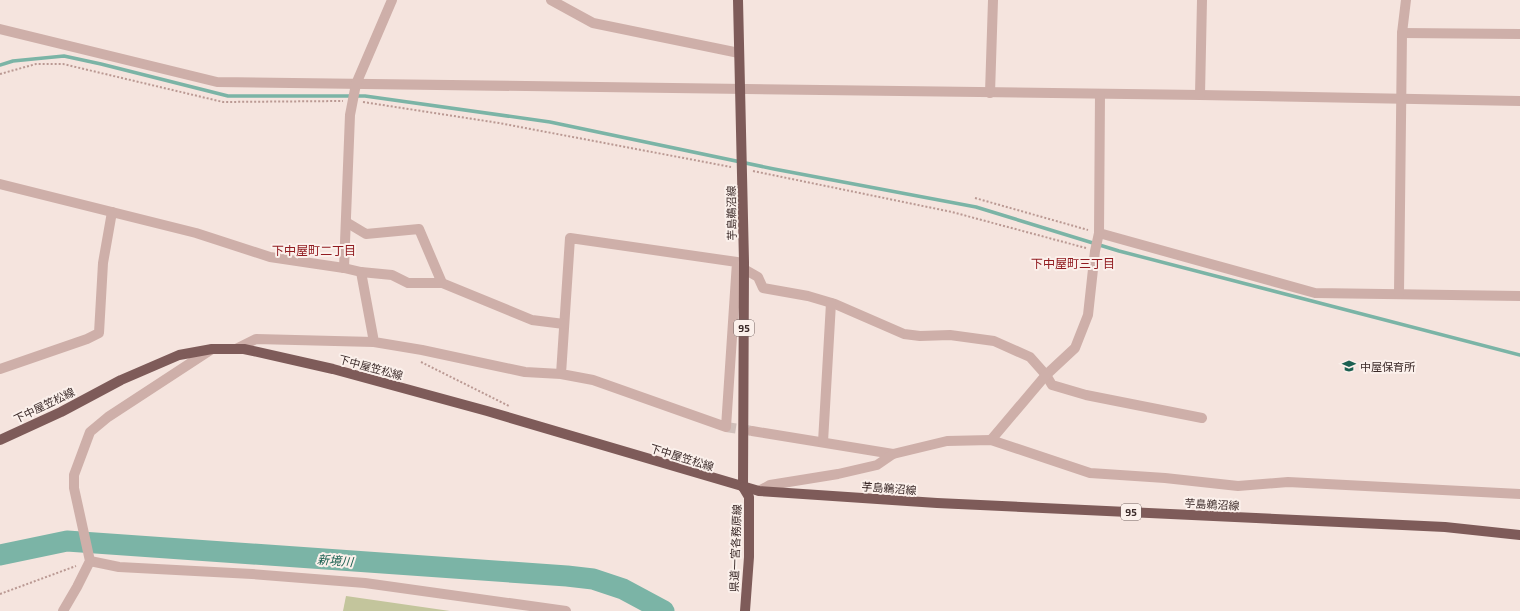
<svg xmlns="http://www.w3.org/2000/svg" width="1520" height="611" font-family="'Exo 2','Noto Sans JP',sans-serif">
	<rect width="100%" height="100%" fill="#f5e4de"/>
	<path fill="#c3c59c" d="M346,596L450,611H343Z"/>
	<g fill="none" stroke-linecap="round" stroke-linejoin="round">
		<path stroke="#7bb4a6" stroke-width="3.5" d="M0,65L13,61L64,56L101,64L228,96H365L550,122L774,169L976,207L1119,251L1520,355"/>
		<path stroke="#7bb4a6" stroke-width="21" d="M0,555L67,541L567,576L593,579L623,589L664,611"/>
		<path stroke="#d0bfba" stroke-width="10" stroke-dasharray="10 5" stroke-linecap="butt" d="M726,427L752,431"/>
		<g stroke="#ba9993" stroke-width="2" stroke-dasharray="2 2" stroke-linecap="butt">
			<path d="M0,74L36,64H63L223,102L343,101"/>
			<path d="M363,102L499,123L731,167"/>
			<path d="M753,171L952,212L1086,248"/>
			<path d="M975,198L1088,230"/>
			<path d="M421,362L509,406"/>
			<path d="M0,594L76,566"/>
		</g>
		<g stroke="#ceafa9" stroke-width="10">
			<path d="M551,0L593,23L739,53"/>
			<path d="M0,29L217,82L1200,95L1520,101"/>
			<path d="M1402,33L1520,34"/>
			<path d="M990,93L993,0"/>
			<path d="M1200,95L1202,0"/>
			<path d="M0,184L196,233L270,257L344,268L361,272L374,342L422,350L525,372L561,374L593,380L726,427L737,262L570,238L561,374"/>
			<path d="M346,222L366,234L419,229L442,283"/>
			<path d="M1099,233L1315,293L1520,296"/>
			<path d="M344,268L350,115L356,84L392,0"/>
			<path d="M744,269L758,277L763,288L808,296L835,304L904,334L920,336L950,335L994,341L1030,357L1046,375L1052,385L1086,395L1202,418"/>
			<path d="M361,272L392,275L408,283H442L532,320L564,324"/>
			<path d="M1399,294L1402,33L1406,0"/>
			<path d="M236,349L256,339L374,342"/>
			<path d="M0,369L87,339L99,333L103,263L112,212"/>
			<path d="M752,431L893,454"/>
			<path d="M991,440L1046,375L1075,348L1088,315L1095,251L1099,233L1100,94"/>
			<path d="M823,442L831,303"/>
			<path d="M759,491L770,485L838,474L877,465L893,454L947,441L991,440L1090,473L1165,478L1238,486L1288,482L1520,494"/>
			<path d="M90,561L119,567L252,574L365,583L566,611"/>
			<path d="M63,611L77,587L90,561L74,488V475L90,432L108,417L212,349"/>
		</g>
		<g stroke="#7e5b59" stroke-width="10">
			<path d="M738,0L744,262L743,487"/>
			<path d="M0,440L61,412L121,380L179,355L212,349H244L333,369L487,411L759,491L937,503L1445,527L1520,535"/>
			<path d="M743,487L749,497V557L745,611"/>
		</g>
	</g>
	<defs>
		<g id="school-bare" transform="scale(1.08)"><path d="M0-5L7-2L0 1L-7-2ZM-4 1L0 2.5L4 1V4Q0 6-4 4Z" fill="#1b6051" stroke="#fbf0eb" stroke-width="2.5" paint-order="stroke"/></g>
	</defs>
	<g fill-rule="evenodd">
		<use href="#school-bare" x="1349" y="366"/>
	</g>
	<g text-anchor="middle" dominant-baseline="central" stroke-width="4" stroke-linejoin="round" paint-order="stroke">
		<g fill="#fbf0eb" stroke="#756563" stroke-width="1">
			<rect x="734" y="320" width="20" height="16" rx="3"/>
			<rect x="1121" y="504" width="20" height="16" rx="3"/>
		</g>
		<g font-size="10" font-weight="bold" fill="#3b2a29">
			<text x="744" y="328">95</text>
			<text x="1131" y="512">95</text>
		</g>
		<g font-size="11" fill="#3b2a29" stroke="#fbf0eb">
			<text transform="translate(731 213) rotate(-91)">芋島鵜沼線</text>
			<text transform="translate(371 367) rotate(15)">下中屋笠松線</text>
			<text transform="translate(44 405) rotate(-26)">下中屋笠松線</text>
			<text transform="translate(682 457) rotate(17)">下中屋笠松線</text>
			<text transform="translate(889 488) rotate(4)">芋島鵜沼線</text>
			<text transform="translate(1212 504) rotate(3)">芋島鵜沼線</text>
			<text transform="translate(735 548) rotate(-88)">県道一宮各務原線</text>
		</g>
		<g font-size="11" fill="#3b2a29" stroke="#fbf0eb" text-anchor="start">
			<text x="1360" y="366">中屋保育所</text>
		</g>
		<g font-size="12" fill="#911b20" stroke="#fbf0eb">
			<text x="314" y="250">下中屋町二丁目</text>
			<text x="1073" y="263">下中屋町三丁目</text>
		</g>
		<g font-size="12" font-style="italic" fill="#1b6051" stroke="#fbf0eb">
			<text transform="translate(335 560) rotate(4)">新境川</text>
		</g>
	</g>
</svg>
